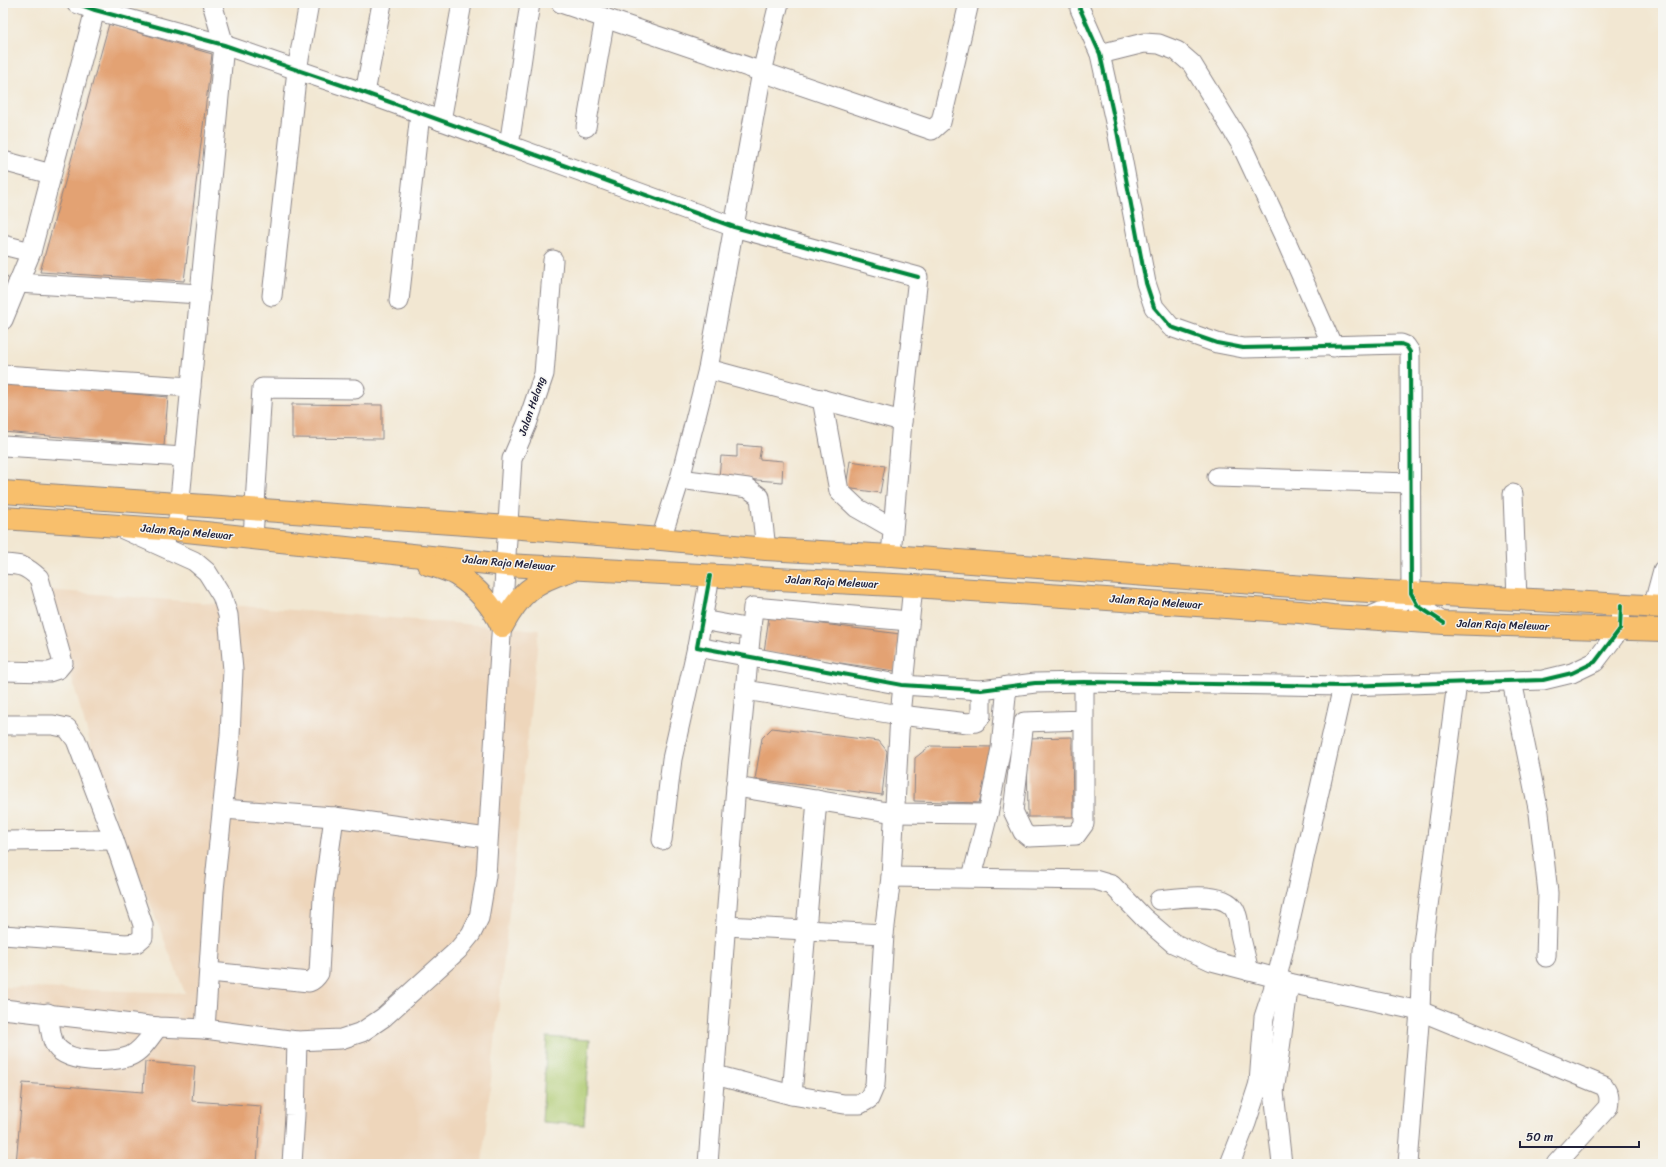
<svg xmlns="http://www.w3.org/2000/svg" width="1666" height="1167" font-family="Sriracha,sans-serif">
	<rect width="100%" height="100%" fill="#f6f6f2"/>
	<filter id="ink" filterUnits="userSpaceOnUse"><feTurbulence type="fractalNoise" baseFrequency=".025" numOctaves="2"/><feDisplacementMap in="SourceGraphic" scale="8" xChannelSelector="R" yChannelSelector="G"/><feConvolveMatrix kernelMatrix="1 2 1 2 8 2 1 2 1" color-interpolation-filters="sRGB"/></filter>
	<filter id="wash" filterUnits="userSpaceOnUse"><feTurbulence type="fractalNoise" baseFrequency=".012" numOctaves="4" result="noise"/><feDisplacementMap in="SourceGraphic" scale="16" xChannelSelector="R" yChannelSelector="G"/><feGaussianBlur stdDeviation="0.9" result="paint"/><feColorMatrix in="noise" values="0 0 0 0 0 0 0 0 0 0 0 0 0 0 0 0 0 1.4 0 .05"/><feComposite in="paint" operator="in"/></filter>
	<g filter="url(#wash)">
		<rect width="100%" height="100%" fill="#f2e7d2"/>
		<path fill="#eed6bb" d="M47,590L539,630L482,1164H3V987L185,993L99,774Z"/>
		<path fill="#aeca70" stroke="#687656" d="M547,1037L590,1040L584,1125L542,1122Z"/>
		<g id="blocks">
			<g fill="#e3a273">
				<path d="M109,24L212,54L184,281L40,272Z"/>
				<path d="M3,270L9,280L3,297Z"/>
				<path d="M3,382L168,397L164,446L3,432Z"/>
				<path d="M292,404L382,405V439L292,438Z"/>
				<path d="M737,445L761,447L759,459L783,461L782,482L719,477L721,456L737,457Z"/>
				<path d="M850,461L885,466L880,493L846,488Z"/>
				<path d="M769,617L900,634L895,671L764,652Z"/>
				<path d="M772,728L879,741L887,751L882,795L755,779L762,738Z"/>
				<path d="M1072,737L1073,817H1028L1027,738Z"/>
				<path d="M930,746L995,747L979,803L914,801L915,758Z"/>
				<path d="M145,1062L195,1066L192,1101L261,1106L257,1164H16L23,1083L143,1092Z"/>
			</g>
		</g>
	</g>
	<g filter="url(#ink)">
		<use href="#blocks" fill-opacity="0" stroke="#8a8486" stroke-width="1"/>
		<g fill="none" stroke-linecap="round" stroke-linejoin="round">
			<g stroke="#8a8486" stroke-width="21">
				<g id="minor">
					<path d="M76,3L95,10L224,45L365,93L734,227L918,277L902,421L891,556"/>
					<path d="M561,3L932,130L941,122L969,3"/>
					<path d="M1080,9L1100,54L1117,131L1146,283L1154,307L1171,327L1217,343L1243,348L1401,344L1406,346L1410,352L1411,593L1418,606L1444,623"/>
					<path d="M1100,54L1144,43L1159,44L1177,51L1192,64L1241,144L1283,234L1333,347"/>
					<path d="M365,93L382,3"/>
					<path d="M441,121L462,3"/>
					<path d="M586,127L605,18"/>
					<path d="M509,146L530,3"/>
					<path d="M3,161L51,174"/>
					<path d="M3,245L31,252"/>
					<path d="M18,283L200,294"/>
					<path d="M272,296L297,70L309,3"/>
					<path d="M399,301L420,114"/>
					<path d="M3,320L31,252L95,10"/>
					<path d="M708,369L902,421"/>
					<path d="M3,375L191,387"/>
					<path d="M822,399L839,491L857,508L892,528"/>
					<path d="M3,446L184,457"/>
					<path d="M1217,477L1410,483"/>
					<path d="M680,479L748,488L760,497L766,549"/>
					<path d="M1513,494L1517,599"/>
					<path d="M123,529L194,561L207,572L222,596L228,615L233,670L230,736L214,890L205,1029"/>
					<path d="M177,530L224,45L212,3"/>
					<path d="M253,538L262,388L355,389"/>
					<path d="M661,539L680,479L708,369L762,72L779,3"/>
					<path d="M3,564C21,565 25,565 39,578L63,663L58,669L49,672L3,671"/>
					<path d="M710,576L697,647L902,685L981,690L1035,683L1084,682L1343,686L1543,680L1572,673L1595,662L1620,629L1621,605"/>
					<path d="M1653,607L1663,570"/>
					<path d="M1369,617L1399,604L1411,593"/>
					<path d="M702,620L751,629"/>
					<path d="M1512,681L1539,813L1548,893L1546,957"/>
					<path d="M745,690L900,715L968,723L976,722L981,716V690"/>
					<path d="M1084,720L1024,722L1013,811L1023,832L1029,837L1076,835L1084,824V682"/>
					<path d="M3,725H53L67,728L76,740L114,840L143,925V937L136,943L126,944L3,935"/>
					<path d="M736,787L894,813L988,814"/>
					<path d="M223,809L334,817L487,838"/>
					<path d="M662,840L672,759L697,647"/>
					<path d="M3,841L114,840"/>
					<path d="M891,877L1095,880L1112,885L1144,918L1173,943L1212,961L1277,978L1343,686"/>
					<path d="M972,877L988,814L1001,748L1007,686"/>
					<path d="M1159,900C1178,898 1228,889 1236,913C1239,919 1239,928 1240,934C1243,947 1246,959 1249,971"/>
					<path d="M726,926L884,934"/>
					<path d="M210,972L309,982C314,980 316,978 319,973L323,898L334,817"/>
					<path d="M3,1009L158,1027L205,1029L297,1041L341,1039L362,1032L384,1017L458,950L471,934L479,918L486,876L512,459L527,424L544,374L553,260"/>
					<path d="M48,1013C50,1022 50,1035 54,1043C64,1064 112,1063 130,1056C142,1051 150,1037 158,1027"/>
					<path d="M715,1075L792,1095L844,1104H860L869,1099L875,1085L884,934L891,877L900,715L913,586"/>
					<path d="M1274,1092L1259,1083L1264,1017L1277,978L1289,983L1420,1011L1604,1086C1609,1093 1610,1098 1608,1107L1556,1164"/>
					<path d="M792,1095L817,800"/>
					<path d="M292,1164L295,1115L297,1041"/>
					<path d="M708,1164L735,798L753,607L909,621"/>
					<path d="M1230,1164L1246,1123L1259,1083"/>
					<path d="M1282,1164L1274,1092L1289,983"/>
					<path d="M1408,1164L1420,1011L1422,952L1457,683"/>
				</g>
			</g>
			<g stroke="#8a8486" stroke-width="24">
				<g id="highway">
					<path d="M3,492L509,527L661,539L766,549L891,556L1333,589L1663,607"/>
					<path d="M3,518L177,530L506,565L913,586L1300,612L1332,616L1444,623L1663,630"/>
					<path d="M428,564C437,567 449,570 457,575C477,588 492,605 502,626"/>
					<path d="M502,626C520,594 532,582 568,571"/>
				</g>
			</g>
			<use href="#minor" stroke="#fff" stroke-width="19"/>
			<use href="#highway" stroke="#f8bf6c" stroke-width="22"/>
			<g stroke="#f6f6f2" stroke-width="6">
				<g id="cycleway">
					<path d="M76,3L95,10L224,45L365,93L734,227L918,277"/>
					<path d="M1080,9L1100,54L1117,131L1146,283L1154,307L1171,327L1217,343L1243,348L1401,344L1406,346L1410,352L1411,593L1418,606L1444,623"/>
					<path d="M710,576L697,647L902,685L981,690L1035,683L1084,682L1343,686L1543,680L1572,673L1595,662L1620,629L1621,605"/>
				</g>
			</g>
			<use href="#cycleway" stroke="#00873e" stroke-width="4"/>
		</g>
	</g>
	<g text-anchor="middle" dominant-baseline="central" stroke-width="3" stroke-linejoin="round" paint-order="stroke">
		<g font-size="11" fill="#22223b" stroke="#f6f6f2">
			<text transform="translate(532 406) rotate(-71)">Jalan Helang</text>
			<text transform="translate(187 532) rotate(5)">Jalan Raja Melewar</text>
			<text transform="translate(509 563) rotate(5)">Jalan Raja Melewar</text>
			<text transform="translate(832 582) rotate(3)">Jalan Raja Melewar</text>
			<text transform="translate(1156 602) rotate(4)">Jalan Raja Melewar</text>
			<text transform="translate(1503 625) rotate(2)">Jalan Raja Melewar</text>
		</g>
	</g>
	<rect width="1666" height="1167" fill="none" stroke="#f6f6f2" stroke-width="16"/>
	<path d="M1520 1141v6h119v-6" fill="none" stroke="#22223b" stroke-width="2"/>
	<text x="1526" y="1141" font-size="12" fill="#22223b" stroke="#f6f6f2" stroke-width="3" paint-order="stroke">50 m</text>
</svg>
